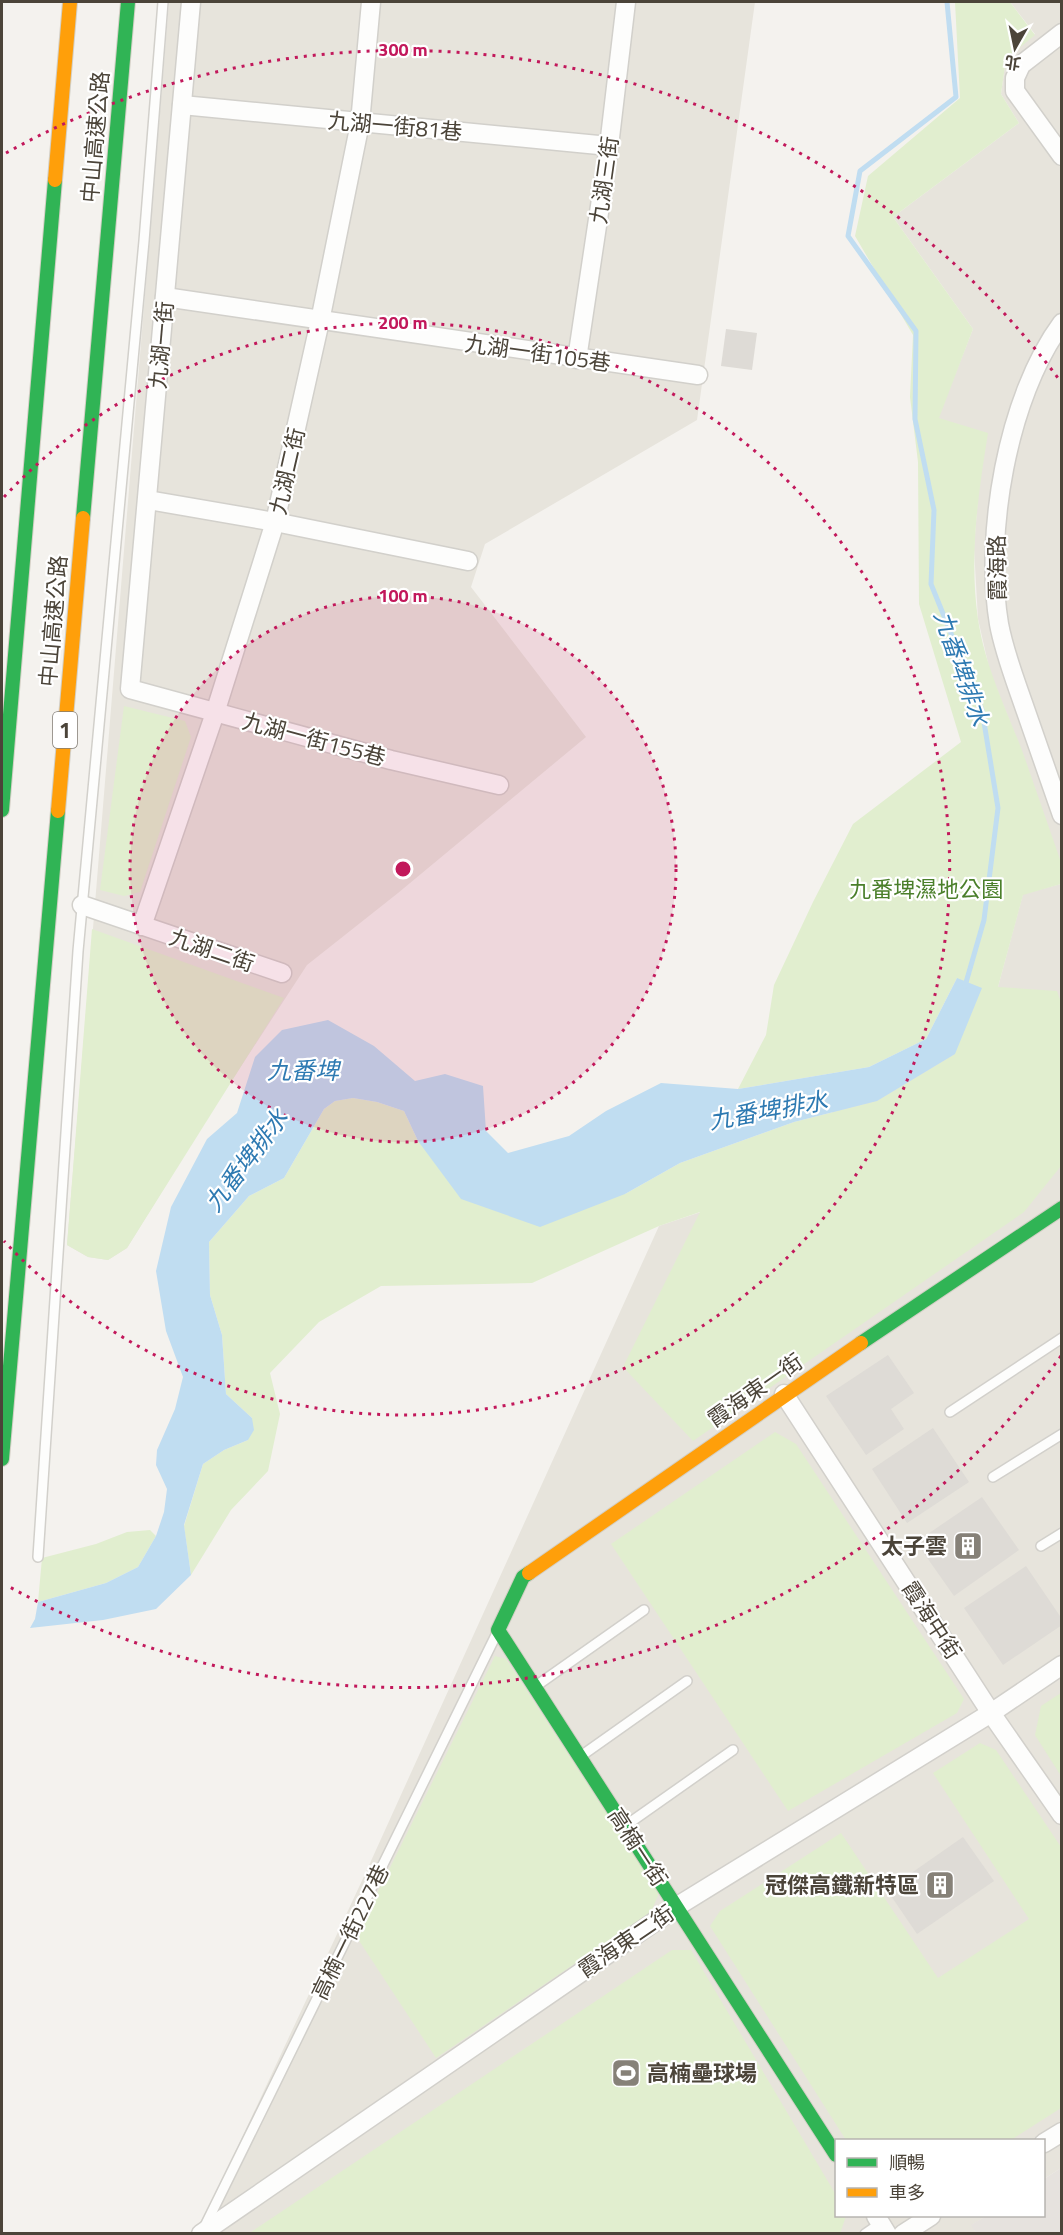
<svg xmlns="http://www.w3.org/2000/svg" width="1063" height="2235" font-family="'Titillium Web','Noto Sans TC',sans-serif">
	<rect width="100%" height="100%" fill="#f4f2ee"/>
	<g fill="#e7e4dc">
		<path d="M169,2H755L697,420L485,544L471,587L586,737L398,893L307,965L210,1114L127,1248L108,1260L88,1257L67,1245Z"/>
		<path d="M1010,2H1061V865L1022,752L990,672L978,619L974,548L978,497L938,418L973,329L893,217L1019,123L1001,94L1006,58L1035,34Z"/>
		<path d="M1061,884V2168L1044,2179V2140H836V2216H986L972,2225L976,2233L197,2234L366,1872L659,1226L701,1212L998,987L1023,894Z"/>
	</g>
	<path fill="#e6e2de" d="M1061,2168V2233H976L971,2225L986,2216H1044V2179Z"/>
	<g fill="#e1eecf">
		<path d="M955,2H1010L1035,35L1006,59L1001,94L1019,123L893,217L973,329L939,418L988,433C978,495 969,557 978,619C985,667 1006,708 1023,753C1036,790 1049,828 1062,865L1061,884L1023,895L998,987L1057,991L1062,1005L1061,1166L1024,1212L693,1441L623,1367L700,1212L659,1226L532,1283L381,1286L319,1322L270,1373L280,1414L268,1471L231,1510L191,1575L184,1526L203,1464L224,1450L248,1440L252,1418L226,1394L222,1335L210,1295L209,1242L249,1196L284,1178L324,1109L335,1101L353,1098L377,1102L404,1111L418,1141L625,1194L680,1163L794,1122L877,1101L955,1054L957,978L926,1039L869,1067L738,1089L766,1035L774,985L813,902L853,824L961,742L919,604L918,462L910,397L913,335L855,236L868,176L960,98Z"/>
		<path d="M124,706L185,721L191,737L140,892L124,896L100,890Z"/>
		<path d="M92,929L284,998L127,1248L108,1260L88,1257L67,1245Z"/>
		<path d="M775,1432L796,1444L964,1699L957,1713L788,1811L611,1544Z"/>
		<path d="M150,1530L156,1536L138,1567L106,1583L38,1602L42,1558L96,1544L127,1532Z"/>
		<path d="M495,1656L506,1659L659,1893L651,1912L436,2058L356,1936Z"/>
		<path d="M1061,1693V1776L1035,1735L1041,1706Z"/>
		<path d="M980,1743L996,1750L1061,1847V2108L1011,2140H846L710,1926L720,1911L841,1833L938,1978L1029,1919L933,1773Z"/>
		<path d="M672,1950H691L836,2195V2216H846L840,2234H248Z"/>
	</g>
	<path fill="#c0ddf1" d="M957,978L982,988L955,1054L877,1101L794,1122L680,1163L625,1194L540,1227L461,1199L418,1141L404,1111L377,1102L353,1098L335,1101L324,1109L284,1178L249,1196L209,1242L210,1295L222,1335L226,1394L252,1418L254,1430L248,1440L224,1450L203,1464L184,1525L191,1575L156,1609L103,1620L30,1628L35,1619L38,1602L106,1583L138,1567L156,1536L164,1512L167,1489L156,1465L157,1450L175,1409L183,1377L166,1331L156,1271L171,1207L207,1139L237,1113L255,1057L282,1030L328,1020L374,1046L415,1081L445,1074L483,1086L486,1131L508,1153L569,1136L606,1111L661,1083L738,1089L869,1067L926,1039Z"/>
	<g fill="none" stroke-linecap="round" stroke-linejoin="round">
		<path stroke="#c0ddf1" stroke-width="5" d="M947,2L956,97L860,171L848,236L916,331L915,419L934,510L931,584L982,710L998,808L984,920L965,986"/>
	</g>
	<g fill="#dedbd6">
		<path d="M726,329L757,333L752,370L721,366Z"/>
		<path d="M888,1355L914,1393L891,1409L904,1429L866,1455L826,1396Z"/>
		<path d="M933,1428L969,1482L907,1523L872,1469Z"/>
		<path d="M982,1497L1019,1550L954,1596L916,1542Z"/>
		<path d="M1026,1566L1062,1619V1625L1003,1665L964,1608Z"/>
		<path d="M963,1837L994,1881L917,1934L887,1890Z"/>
	</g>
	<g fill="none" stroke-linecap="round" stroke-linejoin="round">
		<g stroke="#d2d0cb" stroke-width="12">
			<g id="lane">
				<path d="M950,1412L1062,1338"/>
				<path d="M993,1477L1062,1434"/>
				<path d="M1041,1546L1062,1533"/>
				<path d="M38,1557L78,951L144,241L163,2"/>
				<path d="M536,1686L644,1610"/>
				<path d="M581,1756L687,1681"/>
				<path d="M625,1826L733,1750"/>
				<path d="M204,2228L496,1635"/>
				<path d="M865,2234L881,2223"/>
			</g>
		</g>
		<g stroke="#d2d0cb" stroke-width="21">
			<g id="street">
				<path d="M191,2L130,689L391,760L499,785"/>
				<path d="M1062,33L1021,65L1015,78V91L1062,156"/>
				<path d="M182,105L609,146"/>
				<path d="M165,297L698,375"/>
				<path d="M1062,323C1007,397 984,535 999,624C1004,651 1014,677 1023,703C1036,740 1049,777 1062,815"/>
				<path d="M577,359L609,146L626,2"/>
				<path d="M148,500L275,522L468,561"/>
				<path d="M82,905L282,973"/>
				<path d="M142,926L215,713L275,522L320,321L360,123L371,2"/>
				<path d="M784,1394L991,1713L1062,1815"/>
				<path d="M1044,2143L1062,2132"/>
				<path d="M876,2216L887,2234"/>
				<path d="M201,2234L676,1907L991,1713L1062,1665"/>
				<path d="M903,2234L931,2216"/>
			</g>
		</g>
		<g stroke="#d3cfc5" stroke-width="16">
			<g id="fast">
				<path d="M83,518L128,2"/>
				<path d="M2,810L55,180"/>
				<path d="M861,1343L1062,1208"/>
				<path d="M2,1459L58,811"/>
				<path d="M529,1573L523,1577L498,1630L836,2155"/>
			</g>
		</g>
		<g stroke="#d3cfc5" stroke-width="16">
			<g id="slow">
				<path d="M55,180L70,2"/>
				<path d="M58,811L83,518"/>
				<path d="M529,1573L861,1343"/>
			</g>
		</g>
		<use href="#lane" stroke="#fdfdfc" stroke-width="9"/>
		<use href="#street" stroke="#fdfdfc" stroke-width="18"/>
		<use href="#fast" stroke="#30b455" stroke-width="14"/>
		<use href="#slow" stroke="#ff9f0a" stroke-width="14"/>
	</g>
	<circle cx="403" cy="869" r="273" fill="#c2185b" fill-opacity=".12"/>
	<g fill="none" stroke="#c2185b" stroke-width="3" stroke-dasharray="3 6">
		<circle cx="403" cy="869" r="273"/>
		<path d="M4 497A546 546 0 1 1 4 1241"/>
		<path d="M1061 1356A819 819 0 0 1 6 1585M6 153A819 819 0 0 1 1061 382"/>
	</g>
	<defs>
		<g id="building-square" transform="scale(1.5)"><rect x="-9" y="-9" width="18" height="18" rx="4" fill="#868178" stroke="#fff"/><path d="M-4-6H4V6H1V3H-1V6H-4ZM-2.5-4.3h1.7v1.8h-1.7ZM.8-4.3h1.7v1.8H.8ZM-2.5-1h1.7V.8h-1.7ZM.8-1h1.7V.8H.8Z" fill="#fff"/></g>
		<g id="stadium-square" transform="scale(1.5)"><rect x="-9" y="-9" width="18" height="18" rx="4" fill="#868178" stroke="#fff"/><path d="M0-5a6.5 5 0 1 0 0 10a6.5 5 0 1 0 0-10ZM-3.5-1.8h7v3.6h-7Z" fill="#fff"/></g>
	</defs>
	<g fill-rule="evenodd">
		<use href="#building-square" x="968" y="1546"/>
		<use href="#building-square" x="940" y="1885"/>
		<use href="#stadium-square" x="626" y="2073"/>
	</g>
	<g text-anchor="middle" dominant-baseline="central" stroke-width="4.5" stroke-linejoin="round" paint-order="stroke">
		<rect fill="#fff" stroke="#817c74" stroke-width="1.5" x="53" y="712" width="24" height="36" rx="4.5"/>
		<g font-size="21" font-weight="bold" fill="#4b4439">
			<text x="65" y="730">1</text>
		</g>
		<g font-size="22" fill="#4b4439" stroke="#fff">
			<text transform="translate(395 126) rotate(5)">九湖一街81巷</text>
			<text transform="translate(95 137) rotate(-85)">中山高速公路</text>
			<text transform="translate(604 180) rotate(-82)">九湖三街</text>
			<text transform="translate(161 345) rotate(-85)">九湖一街</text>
			<text transform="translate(538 353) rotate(8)">九湖一街105巷</text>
			<text transform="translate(287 471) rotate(-77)">九湖二街</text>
			<text transform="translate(997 568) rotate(-91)">霞海路</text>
			<text transform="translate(53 621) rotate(-85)">中山高速公路</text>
			<text transform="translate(314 739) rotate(15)">九湖一街155巷</text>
			<text transform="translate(212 950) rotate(19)">九湖二街</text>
			<text transform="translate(755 1390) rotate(-35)">霞海東一街</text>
			<text transform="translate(932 1620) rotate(57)">霞海中街</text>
			<text transform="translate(638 1847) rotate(57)">高楠一街</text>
			<text transform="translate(350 1932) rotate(-64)">高楠一街227巷</text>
			<text transform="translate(626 1941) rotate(-34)">霞海東二街</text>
		</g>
		<g font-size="22" fill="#4a7f2a" stroke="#fff">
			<text x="926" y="889">九番埤濕地公園</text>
		</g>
		<g font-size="22" font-weight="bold" fill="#4b4439" stroke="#fff" text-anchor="end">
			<text x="947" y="1546">太子雲</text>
			<text x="919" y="1885">冠傑高鐵新特區</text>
			<text x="647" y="2073" text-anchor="start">高楠壘球場</text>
		</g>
		<g font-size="24" font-style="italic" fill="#2e7ab2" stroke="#fff">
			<text transform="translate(962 668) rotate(71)">九番埤排水</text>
			<text x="303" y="1070">九番埤</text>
			<text transform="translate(768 1110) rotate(-10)">九番埤排水</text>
			<text transform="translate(246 1160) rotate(-53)">九番埤排水</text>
		</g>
	</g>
	<circle cx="403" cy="869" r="9" fill="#c2185b" stroke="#fff" stroke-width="3"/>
	<g font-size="18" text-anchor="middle" font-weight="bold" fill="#c2185b" stroke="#fff" stroke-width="4.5" stroke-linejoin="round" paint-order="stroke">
		<text x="403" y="56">300 m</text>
		<text x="403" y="329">200 m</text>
		<text x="403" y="602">100 m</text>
	</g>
	<rect width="1063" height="2235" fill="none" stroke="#4b4439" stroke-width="6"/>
	<rect x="835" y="2139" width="210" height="78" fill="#ffffff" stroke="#b7b4b0" stroke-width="1.5"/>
	<rect x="847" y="2158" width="30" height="9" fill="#30b455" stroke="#b7b4b0" stroke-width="1.5"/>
	<text x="889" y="2169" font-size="18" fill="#4b4439">順暢</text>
	<rect x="847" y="2188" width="30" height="9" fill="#ff9f0a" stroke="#b7b4b0" stroke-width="1.5"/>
	<text x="889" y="2199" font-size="18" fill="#4b4439">車多</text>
	<g transform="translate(1015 48) rotate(189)" stroke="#ffffff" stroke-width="4.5" paint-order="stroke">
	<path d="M0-4.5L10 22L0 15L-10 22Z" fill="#4b4439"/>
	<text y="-9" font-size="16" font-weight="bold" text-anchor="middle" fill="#4b4439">北</text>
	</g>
</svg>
